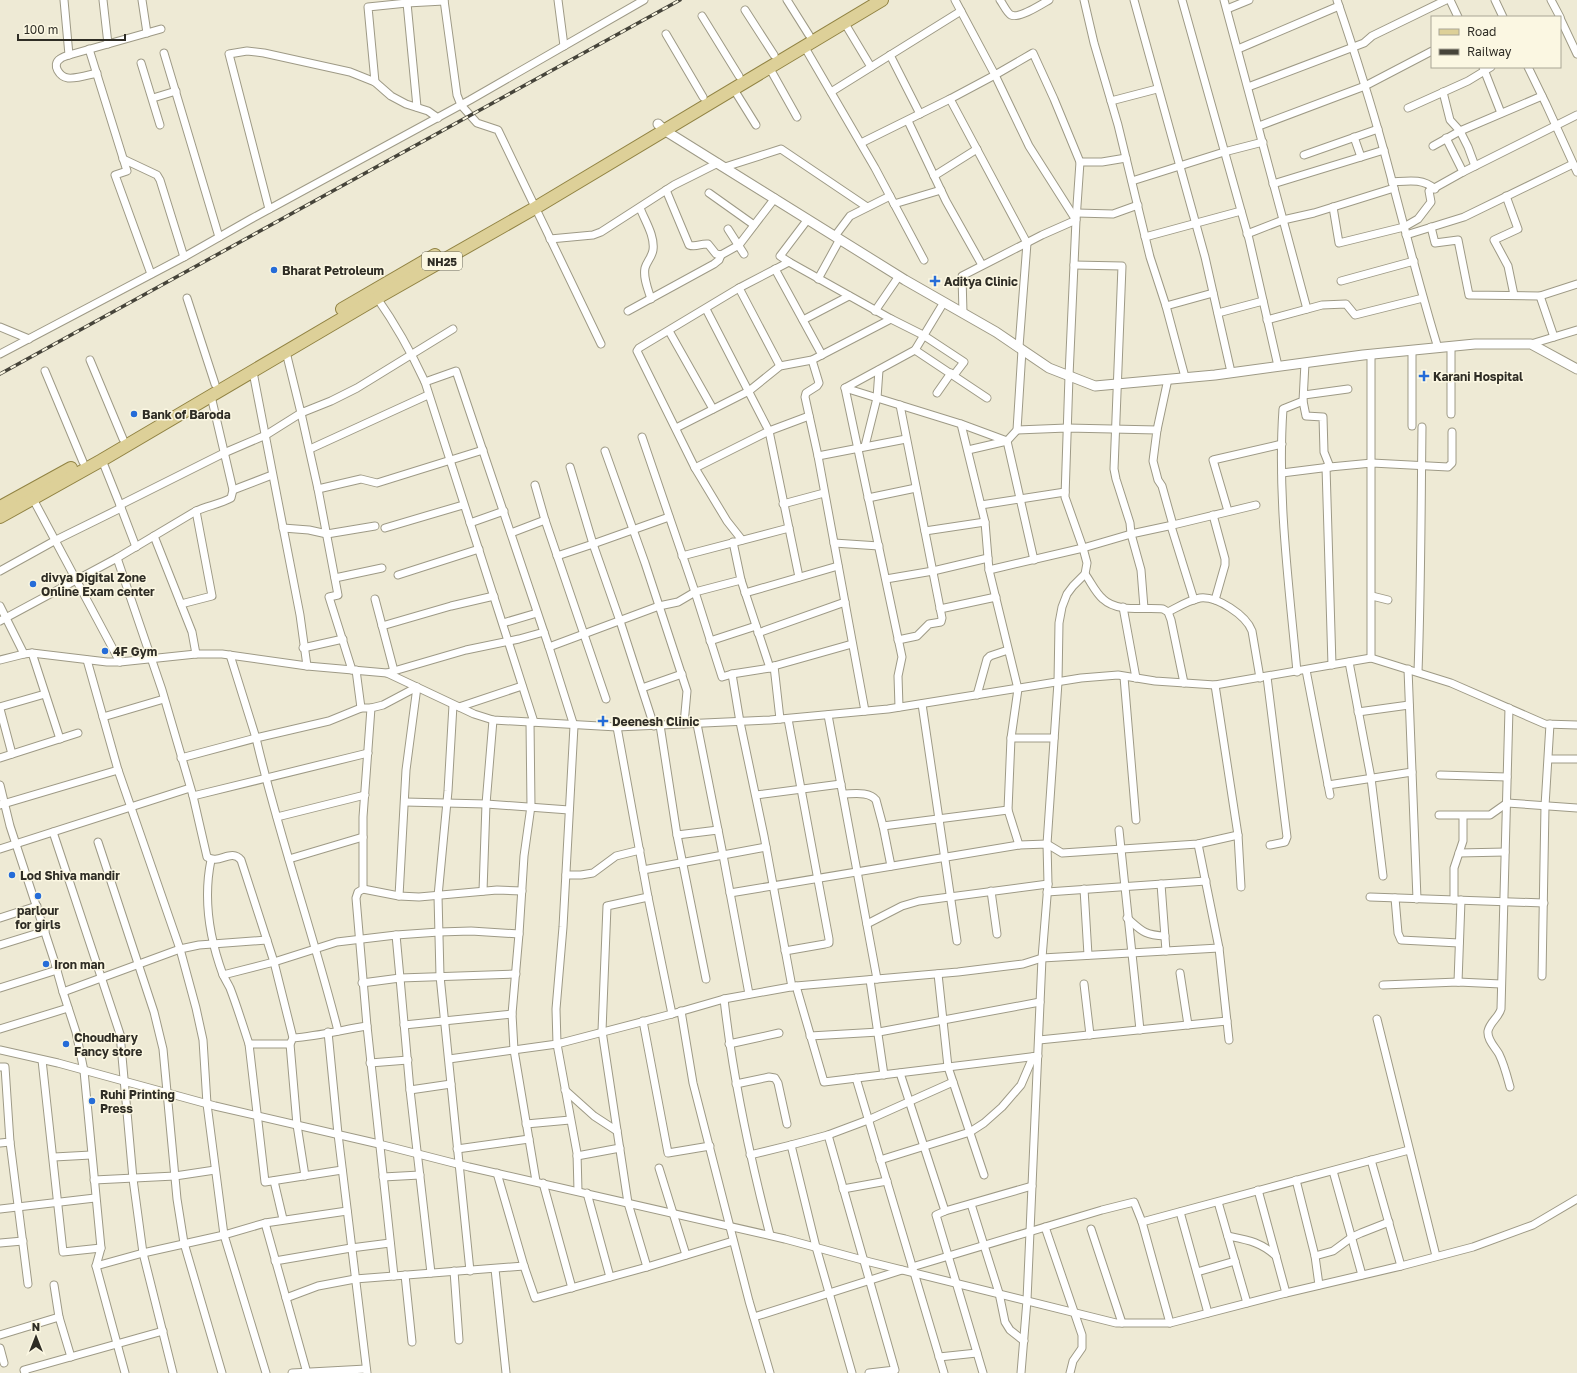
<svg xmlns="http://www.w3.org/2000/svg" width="1577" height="1373" font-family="'Golos Text',sans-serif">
	<rect width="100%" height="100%" fill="#eeead5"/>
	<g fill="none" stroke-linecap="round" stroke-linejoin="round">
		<g stroke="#9e9a86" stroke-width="9">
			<g id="minor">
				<path d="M64,0L69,55"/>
				<path d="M103,0L108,44"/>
				<path d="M142,0L147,33"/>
				<path d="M444,0L457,95L461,105L477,123L498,130L601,344"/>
				<path d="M558,0L564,46"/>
				<path d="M787,0L809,35"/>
				<path d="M955,0L995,75L1033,53L1054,99L1080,162L1076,220L1042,235L962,276L963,313"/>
				<path d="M1000,0C1003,4 1007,13 1011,15C1019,19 1042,4 1049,0"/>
				<path d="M1084,0L1094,43L1118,125L1150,257L1166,306L1185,377"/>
				<path d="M1134,0L1205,257L1231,372"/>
				<path d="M1182,0L1249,239L1278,366"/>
				<path d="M1224,0L1307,309"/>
				<path d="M1337,0C1354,50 1370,100 1384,151C1402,217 1418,283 1438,348"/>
				<path d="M1450,0L1458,17"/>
				<path d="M1495,0L1503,17"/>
				<path d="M1551,0L1560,17"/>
				<path d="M407,3L417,107"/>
				<path d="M1227,9L1249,0"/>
				<path d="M745,10L774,55"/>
				<path d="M702,16L739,76"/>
				<path d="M1560,18L1577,54"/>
				<path d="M844,22L871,67"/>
				<path d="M666,34L703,97"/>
				<path d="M804,46L875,168L924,260"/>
				<path d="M89,49L127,171L115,175L151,274"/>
				<path d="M1238,49L1339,6"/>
				<path d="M164,53L219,237"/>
				<path d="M890,55L920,114"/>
				<path d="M141,63L160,125"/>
				<path d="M769,67L797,117"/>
				<path d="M1483,67L1501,113"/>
				<path d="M1528,67L1546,104L1577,172"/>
				<path d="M97,73C88,75 76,79 68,78C60,77 51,65 60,59C62,57 66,56 69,55L161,29"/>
				<path d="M375,82L368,7L407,3L444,1"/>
				<path d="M1248,87L1364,43L1372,36L1446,0"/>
				<path d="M733,88L756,125"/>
				<path d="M831,92L961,11"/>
				<path d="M1443,92L1450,120L1460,131L1468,147L1475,166"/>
				<path d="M153,98L176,91"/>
				<path d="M950,99L1027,243L1019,347"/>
				<path d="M1111,101L1157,89"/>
				<path d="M1408,108L1468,81L1491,67"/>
				<path d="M908,121L946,201L982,265"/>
				<path d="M1259,126L1365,86L1432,51"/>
				<path d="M1354,137L1361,157"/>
				<path d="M1446,138L1463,172"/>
				<path d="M861,143L950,99L995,75L1029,146L1076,220L1069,376L1065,497L1083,548L1087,563L1085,574L1073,586L1067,594L1062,607L1059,623L1058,682L1047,844L1048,884L1042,958L1027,1300L1021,1373"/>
				<path d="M1433,146L1460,131L1542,96"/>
				<path d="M1304,155L1378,129"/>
				<path d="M123,159L157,175L160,180L184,257"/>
				<path d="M1080,162H1102L1126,158"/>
				<path d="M725,167L781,149L867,207"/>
				<path d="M934,176L977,149"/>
				<path d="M1132,181L1224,152L1263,142"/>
				<path d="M1392,182C1408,181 1422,178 1435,189"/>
				<path d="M1273,184L1384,150"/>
				<path d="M666,190L689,245C696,248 701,243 708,244L716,254L721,255L739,245L775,198"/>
				<path d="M709,193L754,225"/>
				<path d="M1506,196L1518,229L1494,240L1508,266L1514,295"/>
				<path d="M894,204L941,190"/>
				<path d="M1333,207L1339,243L1404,227L1418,219L1431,202L1429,191L1463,172L1577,115"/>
				<path d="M640,208C645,221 655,236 653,250C652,257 647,261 645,268C643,278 648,289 651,299"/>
				<path d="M269,209L229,54L247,51L264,53L350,72L375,82L391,96L406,104L428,111L438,118"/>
				<path d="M1077,213L1113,214L1138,205"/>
				<path d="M1431,227L1435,243L1458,240L1469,295L1540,296L1577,284"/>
				<path d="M728,229L744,254"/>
				<path d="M1247,234L1283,220L1314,213L1394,188"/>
				<path d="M1406,235L1464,217L1573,164"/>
				<path d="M835,236L850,216L890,196"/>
				<path d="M1145,237L1241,211"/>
				<path d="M550,239L593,235L601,232L674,185L718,163"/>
				<path d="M1074,265L1122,266L1114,469L1116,479L1130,523L1131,534L1141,570L1144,608"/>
				<path d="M775,269L822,355"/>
				<path d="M818,279L840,239"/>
				<path d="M1341,281L1414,261"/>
				<path d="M739,288L780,366"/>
				<path d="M1540,296L1554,337"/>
				<path d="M187,298L215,384"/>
				<path d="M377,298C396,325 411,352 425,382L456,371L549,647L659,606L678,602L695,592L741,580L733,542"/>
				<path d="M944,302L915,350L845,388L961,424L985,522L989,570"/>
				<path d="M1166,306L1213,293"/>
				<path d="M628,311L714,264L719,260L721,255"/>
				<path d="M875,311L899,276"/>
				<path d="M1218,313L1263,301"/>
				<path d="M891,319L923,335L964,362L954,375"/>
				<path d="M803,320L849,296"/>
				<path d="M1267,320L1322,305L1346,304L1355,315L1423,298"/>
				<path d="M0,327L29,339"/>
				<path d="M669,331L713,409"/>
				<path d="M1531,344L1577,330"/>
				<path d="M1451,346V414"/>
				<path d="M915,350L987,398"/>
				<path d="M286,352L301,413L331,401L357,388L453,329"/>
				<path d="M0,354L184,257L251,219L470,100L644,0"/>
				<path d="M1371,355V658"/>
				<path d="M90,360L123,439"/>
				<path d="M812,360L819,383L817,386L806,393L805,397L818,456L865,711"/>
				<path d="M45,371L83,462"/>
				<path d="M253,372L300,615L307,666"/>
				<path d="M425,382L534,722"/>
				<path d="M845,388L902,657L898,676L899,707"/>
				<path d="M937,393L951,373"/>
				<path d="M1304,395L1348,389"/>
				<path d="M1303,401L1306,416L1323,417L1324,452L1330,467L1372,463L1448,467L1452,463V432"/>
				<path d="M961,424L1007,441L1034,560"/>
				<path d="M1412,426V350"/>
				<path d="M676,428L749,391L780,366L812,360L891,319L789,262"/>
				<path d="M1017,430L1067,428L1157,430L1153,461L1158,480L1162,486L1173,525"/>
				<path d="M1157,430L1168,379"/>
				<path d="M642,437L695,592L722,677L732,674L740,722L764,836L792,987"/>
				<path d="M865,446L877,398L879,370"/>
				<path d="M310,449L428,395"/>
				<path d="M968,450L1007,441L1017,430L1022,350"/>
				<path d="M605,451L645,563L687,691L684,724"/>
				<path d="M818,456L906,439"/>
				<path d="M102,460L120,505L224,453L266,435L301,413L318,489L338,595L329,597L352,670"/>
				<path d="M570,467L593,544L669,517"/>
				<path d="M1326,467L1332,665"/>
				<path d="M695,468L769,431L706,309"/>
				<path d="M1282,473L1330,467"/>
				<path d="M535,485L545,520L606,699"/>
				<path d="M318,489L361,479L377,483L483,450"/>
				<path d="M233,490L272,475"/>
				<path d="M868,498L916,488"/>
				<path d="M33,499L120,662"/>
				<path d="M783,504L824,493"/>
				<path d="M120,505L136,547"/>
				<path d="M981,505L1065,492"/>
				<path d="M1228,511L1213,460L1282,444"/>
				<path d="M1213,515L1225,559V565L1215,600"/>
				<path d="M470,523L504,511"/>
				<path d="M1171,526L1194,600"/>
				<path d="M283,528L309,530L327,534L375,526"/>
				<path d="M385,528L463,505"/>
				<path d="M925,531L985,522"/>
				<path d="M511,533L545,520"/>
				<path d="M154,536L192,632L196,654"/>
				<path d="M742,540L727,521L695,468L637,351L639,348L739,288L789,262L780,256L808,219"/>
				<path d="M834,543L879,546"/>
				<path d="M557,556L593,544L620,621L654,726"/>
				<path d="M682,556L789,528"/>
				<path d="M117,558L162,690L193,796L207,857C219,865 231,848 241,860L274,962L293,1038"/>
				<path d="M0,571L56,540L121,508"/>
				<path d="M1085,574C1091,582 1095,592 1103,599C1118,613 1144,607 1163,609L1168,612L1171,620L1184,683"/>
				<path d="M398,575L479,549"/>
				<path d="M799,577L769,431L809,416"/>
				<path d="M335,578L382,568"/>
				<path d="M886,579L933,571L988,558"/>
				<path d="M741,580L770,668L774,666L780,719"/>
				<path d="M745,593L838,566"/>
				<path d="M1372,596L1388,600"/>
				<path d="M375,599L394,671"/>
				<path d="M181,604L212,596L196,511"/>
				<path d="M0,606L24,654L32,653L107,662H120L196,654H222L307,666L387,673L474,714L493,720L617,727L770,720L888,709L1081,678L1118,675L1155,681L1215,685L1371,658L1451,683L1545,724L1577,725"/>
				<path d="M1123,607L1136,678"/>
				<path d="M940,609L996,597"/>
				<path d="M1168,612C1178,607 1189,600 1200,598C1217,596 1246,615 1252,631L1260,678"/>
				<path d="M0,621L117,558L196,511C207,506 220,504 231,498L233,490L211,396"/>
				<path d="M503,623L537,613"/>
				<path d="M382,626L451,606L494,596"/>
				<path d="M758,633L845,602"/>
				<path d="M898,640L917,636L929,624L941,622L942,618L900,405"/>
				<path d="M710,641L756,626"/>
				<path d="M303,648L343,639"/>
				<path d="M32,653L60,739"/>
				<path d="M230,655L256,738L329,721L361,708H371"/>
				<path d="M0,660L24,654"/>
				<path d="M1349,662L1371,778L1383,876"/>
				<path d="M774,666L852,644"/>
				<path d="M1408,669L1417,899"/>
				<path d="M356,670L361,708"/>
				<path d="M1306,670L1330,795"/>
				<path d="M1297,672C1289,585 1277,496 1283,409L1303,401L1305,363"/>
				<path d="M1418,672C1421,591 1421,509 1422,427"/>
				<path d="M387,673L466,650L519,639L544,632"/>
				<path d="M732,674L770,668"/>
				<path d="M1124,677L1136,820"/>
				<path d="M1267,677L1287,837L1285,842L1270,845"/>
				<path d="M1215,685L1238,835L1241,887"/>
				<path d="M642,688L682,674"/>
				<path d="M977,695L987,659L990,656L1008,650"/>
				<path d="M922,704L957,941"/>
				<path d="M453,705L448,791L438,896L440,976L470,1271"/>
				<path d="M0,707L45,694"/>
				<path d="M459,707L522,686"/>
				<path d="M1509,708L1501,1009C1499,1017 1490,1022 1488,1031C1487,1040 1495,1047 1499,1054C1504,1064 1507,1076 1510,1087"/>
				<path d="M0,709L12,754"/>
				<path d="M1358,712L1409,705"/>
				<path d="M828,715L877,979"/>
				<path d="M103,717L164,699"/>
				<path d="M530,722L531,806L524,856L519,934L512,1014L514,1050L536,1181"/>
				<path d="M660,725L677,835L706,979"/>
				<path d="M617,727L648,897L672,1014L724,999L796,986L958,972L1023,964L1042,958L1219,948"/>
				<path d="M1011,738H1054"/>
				<path d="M0,758L78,733"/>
				<path d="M181,758L256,738C279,837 313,932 338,1031"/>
				<path d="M1549,759H1577"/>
				<path d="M1440,775L1507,777"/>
				<path d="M0,785L10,826L54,960L63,992L76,1032L84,1071L101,1248L96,1266L125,1373"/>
				<path d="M1328,785L1412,772"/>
				<path d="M843,794C853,794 869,791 876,800L883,826L891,866"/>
				<path d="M756,795L841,784"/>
				<path d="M193,796L368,753"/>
				<path d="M405,802L486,804L569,810"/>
				<path d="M0,805L118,770L87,660"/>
				<path d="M1439,815H1490L1507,803L1577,808"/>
				<path d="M277,817L365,795"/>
				<path d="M883,826L1008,810"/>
				<path d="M1119,830L1140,1030"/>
				<path d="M53,832L120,1034L133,1179L143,1253L173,1373"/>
				<path d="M677,835L718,830"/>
				<path d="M1238,835L1198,844L1062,853L1047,844L1019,845L1008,810L1011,738L1018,689L989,570L1083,548L1131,534L1173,525L1256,505"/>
				<path d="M98,842L154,1012L163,1049L177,1199L184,1243L222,1373"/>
				<path d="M1198,844L1219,948L1229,1040"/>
				<path d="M0,849L190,788"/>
				<path d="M1459,853L1505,852"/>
				<path d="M289,859L363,837"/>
				<path d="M211,860C203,899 209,937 223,975C225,979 228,984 230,988C237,1006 243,1026 249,1044"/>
				<path d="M643,870L723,855L697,724"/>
				<path d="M566,875H581L593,873L616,856L640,850"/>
				<path d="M1161,884L1166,951"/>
				<path d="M363,889L399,896L419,897L497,890L522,891"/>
				<path d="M1084,889L1088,955"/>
				<path d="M483,891L486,804L493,720"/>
				<path d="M991,891L997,934"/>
				<path d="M1047,892L1206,881"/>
				<path d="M730,893L1019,845"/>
				<path d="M1370,897L1544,903"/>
				<path d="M1395,898L1398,933L1401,940L1459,943"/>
				<path d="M1454,900V868L1463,841V816"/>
				<path d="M0,918L37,906"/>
				<path d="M1127,918C1142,931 1144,935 1165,936"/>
				<path d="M867,924L902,906L919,901L1048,884"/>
				<path d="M396,935L400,978L516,974"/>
				<path d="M0,945L45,931"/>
				<path d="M785,951L825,944L829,943V939L788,719"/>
				<path d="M1180,973L1188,1025"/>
				<path d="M938,974L948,1067L984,1175"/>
				<path d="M223,975L274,962L337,942L396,935L439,932L471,931L519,934"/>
				<path d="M1542,976L1545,806L1550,724"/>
				<path d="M870,980L884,1075"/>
				<path d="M1458,982L1461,900"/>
				<path d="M362,983L400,978L410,1090L431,1273"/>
				<path d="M1084,984L1090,1035"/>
				<path d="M1383,985L1458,982L1501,984"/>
				<path d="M796,986L824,1082L1038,1056"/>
				<path d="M0,988L57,970"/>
				<path d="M63,992L180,949L199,945L267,940"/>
				<path d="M749,994L723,855L766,847"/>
				<path d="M724,999C733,1079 750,1158 770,1235"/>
				<path d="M681,1011L693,1083L749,1301L770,1373"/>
				<path d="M1377,1019L1436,1256"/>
				<path d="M643,1021L668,1153L710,1146"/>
				<path d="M404,1025L512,1014"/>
				<path d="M367,1026L394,1276"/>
				<path d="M0,1029L68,1008"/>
				<path d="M328,1032L338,1134L367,1373"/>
				<path d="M810,1036L879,1032L1040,1002"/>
				<path d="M1039,1040L1227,1021"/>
				<path d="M290,1044L297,1125L305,1176"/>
				<path d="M729,1044L779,1033"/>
				<path d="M0,1050L58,1063L215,1106L379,1144L469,1167L785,1239L870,1262L1116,1323H1170L1286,1293L1401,1266L1473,1247L1533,1225L1577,1199"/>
				<path d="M449,1059L557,1044L556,1009L563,927L574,726L549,647"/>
				<path d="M42,1060L63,1252L101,1248"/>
				<path d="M370,1063L408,1060"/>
				<path d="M0,1067H5L10,1142L0,1143"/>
				<path d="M900,1073L945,1211L936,1215L983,1373"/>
				<path d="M856,1078L944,1373"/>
				<path d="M736,1084L769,1077L775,1078L778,1083L787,1124"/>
				<path d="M410,1090L451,1084"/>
				<path d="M565,1090L594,1116L617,1131"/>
				<path d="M526,1124L570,1120"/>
				<path d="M828,1135L868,1120L953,1082"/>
				<path d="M10,1142L28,1284"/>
				<path d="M791,1145L828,1135L895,1370L869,1373"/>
				<path d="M457,1149L529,1139"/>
				<path d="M750,1155L791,1145L816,1247L852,1373"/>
				<path d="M577,1156L620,1148"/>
				<path d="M54,1157L91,1155"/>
				<path d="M880,1160L970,1132L984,1123L1002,1107L1021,1085L1033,1057"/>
				<path d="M1371,1160L1401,1266"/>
				<path d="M659,1168L686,1255"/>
				<path d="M342,1170L265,1182L249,1044H290L293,1038C318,1036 342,1030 367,1026L356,898L358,892L363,889V817L371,708L383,705L417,687L406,770L399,896"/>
				<path d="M1333,1171L1362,1275"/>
				<path d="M497,1173L524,1266L535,1298L647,1267L628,1203L602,1031L607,906L648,897"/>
				<path d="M383,1177L420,1175"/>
				<path d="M94,1180L175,1176L215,1170"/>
				<path d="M1296,1180L1315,1256L1319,1285"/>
				<path d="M274,1181L283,1219"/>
				<path d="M543,1183L572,1288"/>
				<path d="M843,1189L887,1181"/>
				<path d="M1258,1190L1286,1293"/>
				<path d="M578,1191L577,1153L557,1044L672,1014"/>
				<path d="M587,1193L610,1277"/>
				<path d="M1218,1202L1247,1303"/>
				<path d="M971,1204L999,1293L1005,1322L1010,1330L1024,1341"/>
				<path d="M0,1209L95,1198"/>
				<path d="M945,1211L1032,1186"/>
				<path d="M1180,1212L1208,1313"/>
				<path d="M1142,1222L1409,1150"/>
				<path d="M265,1223L307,1373"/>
				<path d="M1045,1227L1082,1335V1348L1073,1361L1070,1373"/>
				<path d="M1091,1229L1122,1323"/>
				<path d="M1228,1236C1248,1240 1261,1242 1276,1256"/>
				<path d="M0,1243L23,1241"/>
				<path d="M1315,1256L1333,1251L1352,1237L1361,1233L1389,1222"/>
				<path d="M275,1261L351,1248L390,1243"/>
				<path d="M96,1266L143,1253L224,1235L207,1104L203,1040L196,1008L180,949L118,770"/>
				<path d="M647,1267L733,1241"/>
				<path d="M912,1267L1102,1210L1134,1202L1142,1222L1170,1323"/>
				<path d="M495,1269L506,1373"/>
				<path d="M454,1271L459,1340"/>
				<path d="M1197,1272L1235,1261"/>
				<path d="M405,1275L412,1342"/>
				<path d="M54,1285L59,1317L71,1357"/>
				<path d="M286,1298L318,1286L355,1279L524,1266"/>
				<path d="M754,1317L902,1270"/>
				<path d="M0,1335L59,1317"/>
				<path d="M0,1348L4,1363"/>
				<path d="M939,1357L977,1353"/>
				<path d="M25,1373L24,1370L163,1331"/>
				<path d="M266,1373L224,1235L265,1223L347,1211"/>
				<path d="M292,1373L366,1369"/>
			</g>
		</g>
		<g stroke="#9e9a86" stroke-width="11">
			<path id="tertiary" d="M658,124L664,130L905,280L996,332L1049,368L1095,386L1215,375L1363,355L1475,344H1531L1577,369"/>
		</g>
		<g stroke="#918343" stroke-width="14">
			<g id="primary">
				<path d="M342,309L435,255"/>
				<path d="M0,507L71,468"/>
				<path d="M0,517L102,460L377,298L535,208L882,0"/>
			</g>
		</g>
		<use href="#minor" stroke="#fff" stroke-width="7"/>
		<use href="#tertiary" stroke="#fff" stroke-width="9"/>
		<use href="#primary" stroke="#ddd098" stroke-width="12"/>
		<g stroke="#46443a" stroke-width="3.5">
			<path id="rail" d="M0,374L680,0"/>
		</g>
		<use href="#rail" stroke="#fbf7e2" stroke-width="2" stroke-dasharray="6" stroke-linecap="butt"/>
	</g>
	<g fill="#256cd8" stroke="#fbf7e2" stroke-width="1.5">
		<circle cx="274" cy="270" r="4"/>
		<path d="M933 275h4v4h4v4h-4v4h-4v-4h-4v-4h4z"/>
		<path d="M1422 370h4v4h4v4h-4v4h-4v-4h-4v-4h4z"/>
		<circle cx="134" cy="414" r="4"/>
		<circle cx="33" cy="584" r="4"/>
		<circle cx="105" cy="651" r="4"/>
		<path d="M601 715h4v4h4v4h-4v4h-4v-4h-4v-4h4z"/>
		<circle cx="12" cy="875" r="4"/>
		<circle cx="38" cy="896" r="4"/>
		<circle cx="46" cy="964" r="4"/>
		<circle cx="66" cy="1044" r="4"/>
		<circle cx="92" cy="1101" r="4"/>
	</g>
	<g text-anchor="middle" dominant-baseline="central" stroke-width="3" stroke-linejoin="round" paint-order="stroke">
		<rect fill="#fbf7e2" stroke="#6c6a5e" stroke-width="1" x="422" y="252" width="40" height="18" rx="3"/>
		<g font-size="11" font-weight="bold" fill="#2f2d25">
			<text x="442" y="261">NH25</text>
		</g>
		<g font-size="12" font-weight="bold" fill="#2f2d25" stroke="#fbf7e2" text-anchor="start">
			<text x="282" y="270">Bharat Petroleum</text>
			<text x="944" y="281">Aditya Clinic</text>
			<text x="1433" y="376">Karani Hospital</text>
			<text x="142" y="414">Bank of Baroda</text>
			<text x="41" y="577">divya Digital Zone<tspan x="41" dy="14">Online Exam center</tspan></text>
			<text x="113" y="651">4F Gym</text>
			<text x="612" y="721">Deenesh Clinic</text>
			<text x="20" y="875">Lod Shiva mandir</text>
			<text x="38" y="910" text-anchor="middle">parlour<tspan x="38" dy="14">for girls</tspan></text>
			<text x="54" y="964">Iron man</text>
			<text x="74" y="1037">Choudhary<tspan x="74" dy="14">Fancy store</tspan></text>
			<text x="100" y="1094">Ruhi Printing<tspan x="100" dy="14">Press</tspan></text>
		</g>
	</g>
	<rect x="1431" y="16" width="130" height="52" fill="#fbf7e2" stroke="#a9a696"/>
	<rect x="1439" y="29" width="20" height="6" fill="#ddd098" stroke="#a9a696"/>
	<text x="1467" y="36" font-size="12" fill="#2f2d25">Road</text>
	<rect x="1439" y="49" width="20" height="6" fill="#46443a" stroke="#a9a696"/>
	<text x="1467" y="56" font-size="12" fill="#2f2d25">Railway</text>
	<g transform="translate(36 1337)" stroke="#fbf7e2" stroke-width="3" paint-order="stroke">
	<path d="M0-3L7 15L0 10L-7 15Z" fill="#2f2d25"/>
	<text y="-6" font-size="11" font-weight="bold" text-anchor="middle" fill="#2f2d25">N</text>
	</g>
	<path d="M18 34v6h107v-6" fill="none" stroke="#2f2d25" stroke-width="2"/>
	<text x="24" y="34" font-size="12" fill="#2f2d25" stroke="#fbf7e2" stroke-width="3" paint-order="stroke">100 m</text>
</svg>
